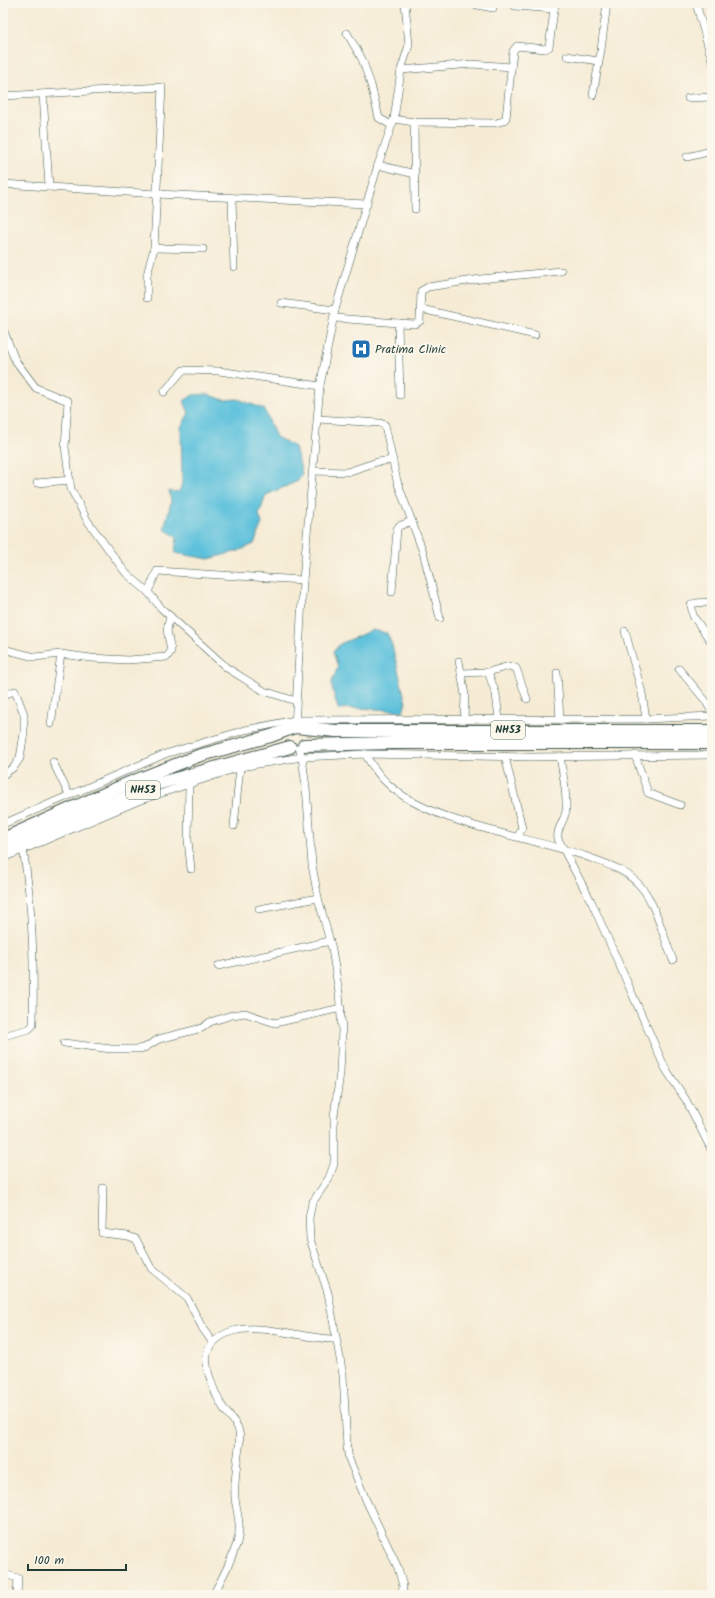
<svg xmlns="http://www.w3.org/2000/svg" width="715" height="1598" font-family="Kalam,sans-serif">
	<rect width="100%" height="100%" fill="#fbf7ec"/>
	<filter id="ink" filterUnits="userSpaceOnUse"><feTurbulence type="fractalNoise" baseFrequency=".025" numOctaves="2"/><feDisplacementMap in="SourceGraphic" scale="8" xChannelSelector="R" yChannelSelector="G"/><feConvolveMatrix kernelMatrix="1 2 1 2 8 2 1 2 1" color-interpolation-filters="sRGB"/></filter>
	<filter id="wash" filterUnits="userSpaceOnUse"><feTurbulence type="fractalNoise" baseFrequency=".012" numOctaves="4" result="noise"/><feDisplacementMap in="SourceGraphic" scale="16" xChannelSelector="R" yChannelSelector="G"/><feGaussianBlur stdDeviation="0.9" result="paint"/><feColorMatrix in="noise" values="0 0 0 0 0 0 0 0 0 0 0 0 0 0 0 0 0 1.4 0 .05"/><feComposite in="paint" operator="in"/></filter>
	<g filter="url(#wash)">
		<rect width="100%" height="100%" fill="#f6ecd6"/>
		<g fill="#5dc1db" stroke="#3e7f88">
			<path d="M207,394L224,400L238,399L264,409L276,437L295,447L302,473L298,481L266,495L259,515L262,523L254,544L238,551L209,559L175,553L177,537L164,529L171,502L169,491L179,492L182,483L181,427L189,413L184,401L193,395Z"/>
			<path d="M372,630L387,633L392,645L406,703L403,711L360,708L338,709L331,684L338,667L333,652L340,644Z"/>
		</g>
	</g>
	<g filter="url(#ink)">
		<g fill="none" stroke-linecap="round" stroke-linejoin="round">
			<g stroke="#3f574c" stroke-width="8">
				<g id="street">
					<path d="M467,3L493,8"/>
					<path d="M696,3L712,60"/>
					<path d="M515,6L554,9"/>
					<path d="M347,33L362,59L371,85L379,118L391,125"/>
					<path d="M567,56L598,61"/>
					<path d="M401,70L472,64L511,67"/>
					<path d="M43,94L49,187"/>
					<path d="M593,95L601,50L607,3"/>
					<path d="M3,96L162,87L154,248L203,249"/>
					<path d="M688,98L712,97"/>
					<path d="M394,119L414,122L496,123L503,121L506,118L513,51L517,46L545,49L549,47L555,3"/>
					<path d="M414,122L415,209"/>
					<path d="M687,157L712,151"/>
					<path d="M378,165L415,174"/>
					<path d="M3,184L157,194L367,204"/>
					<path d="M232,198L234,267"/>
					<path d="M147,298V275L154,248"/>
					<path d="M281,303L335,310"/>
					<path d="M421,309L535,335"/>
					<path d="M335,318L398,323L400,395"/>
					<path d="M398,323L415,324L420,321L421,291L428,287L481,279L561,271"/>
					<path d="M3,329L15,360L36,388L68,401L65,447L71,489L87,520L125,572L148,592L161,608L227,668L264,691L296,701"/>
					<path d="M164,392L183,370L219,371L320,386"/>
					<path d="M318,419L380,423L385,425L397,481L423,552L440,618"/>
					<path d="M313,471L347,472L377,462L393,460"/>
					<path d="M37,483L70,480"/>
					<path d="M148,592L157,571L303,580"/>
					<path d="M392,592L397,529L399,526L412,521"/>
					<path d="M712,602L695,603L691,605L693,616L712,643"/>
					<path d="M625,631L642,693L646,719"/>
					<path d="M3,649L35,657L61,654L91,658L128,660L167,657L171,651L167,630L170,616"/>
					<path d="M459,661L465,695L464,720"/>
					<path d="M679,669L705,700L712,712"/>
					<path d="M488,672L496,694L499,719"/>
					<path d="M461,673L488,672L509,666L516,668L527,699"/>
					<path d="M557,673L560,719"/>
					<path d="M3,695L15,691L24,714V733L20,758L14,767L3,775"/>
					<path d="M51,724L61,654"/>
					<path d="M295,727L303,580L320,386L335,310L378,165L394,119L401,70L409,45L405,3"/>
					<path d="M299,748L302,757L306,787L312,865L318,898L332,949L339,993L342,1029L340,1073L334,1116V1164L329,1178L312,1203L309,1218L310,1239L328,1293L343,1375L347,1447L349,1459L366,1500L398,1568L403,1586L402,1595"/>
					<path d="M365,754C372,766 379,776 389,785C433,825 528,836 585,856C606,864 627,869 642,888C655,903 665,941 673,960"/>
					<path d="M635,755L648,793L680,805"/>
					<path d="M505,756L522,828L518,837"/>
					<path d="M560,757C563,774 567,792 566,810C565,821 556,828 558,839L592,903L665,1068L686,1100L712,1151"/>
					<path d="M53,762L69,795"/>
					<path d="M189,784L188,840L191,869"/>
					<path d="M3,824L165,754L245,730L295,720L646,719L712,716"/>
					<path d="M234,826L240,767"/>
					<path d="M3,858L138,801L240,767L302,757L365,754L531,757L712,755"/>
					<path d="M259,909L318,898"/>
					<path d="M218,966L330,941"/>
					<path d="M3,1036L29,1029L33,1025C34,966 33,907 23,849"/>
					<path d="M64,1043L111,1049H138L144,1048L159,1039L202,1028L210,1022L232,1015L245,1013L275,1023L341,1008"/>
					<path d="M103,1188L102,1233L128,1236L136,1239L151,1268L187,1298L203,1329L213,1343"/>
					<path d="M3,1574L18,1578L17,1595"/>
					<path d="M213,1595C222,1579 231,1561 237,1543C242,1526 237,1514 235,1498C234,1486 236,1473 237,1462C238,1452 242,1438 238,1428C235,1421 228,1415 224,1409C216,1397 204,1368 207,1354C209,1343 222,1334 233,1331C264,1323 303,1339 335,1339"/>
				</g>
			</g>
			<g stroke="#3f574c" stroke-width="14">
				<g id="highway">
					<path d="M304,745L393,743H712"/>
					<path d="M3,839L129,783L198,756L271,736L295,727L336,731H712"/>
					<path d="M3,850L157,784L290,747"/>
				</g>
			</g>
			<use href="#street" stroke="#fff" stroke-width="7"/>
			<use href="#highway" stroke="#fff" stroke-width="12"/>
		</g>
	</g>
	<defs>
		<g id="hospital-square" transform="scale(1)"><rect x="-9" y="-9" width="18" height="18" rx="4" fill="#1f6fb2" stroke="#fbf7ec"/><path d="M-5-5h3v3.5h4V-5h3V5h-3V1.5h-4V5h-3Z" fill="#fff"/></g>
	</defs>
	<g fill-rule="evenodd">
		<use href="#hospital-square" x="361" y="349"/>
	</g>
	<g text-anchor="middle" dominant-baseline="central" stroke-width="4" stroke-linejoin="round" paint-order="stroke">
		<g fill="#fbf7ec" stroke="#61756b" stroke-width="1">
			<rect x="491" y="721" width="34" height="18" rx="3"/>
			<rect x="126" y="781" width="34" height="18" rx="3"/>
		</g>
		<g font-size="11" font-weight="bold" fill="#1f3d34">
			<text x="508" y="730">NH53</text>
			<text x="143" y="790">NH53</text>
		</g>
		<g font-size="12" fill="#1f3d34" stroke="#fbf7ec" text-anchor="start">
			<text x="375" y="349">Pratima Clinic</text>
		</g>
	</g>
	<rect width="715" height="1598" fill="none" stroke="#fbf7ec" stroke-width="16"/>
	<path d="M28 1564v6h98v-6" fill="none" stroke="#1f3d34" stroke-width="2"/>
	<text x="34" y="1564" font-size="12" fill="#1f3d34" stroke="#fbf7ec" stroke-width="3" paint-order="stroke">100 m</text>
</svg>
